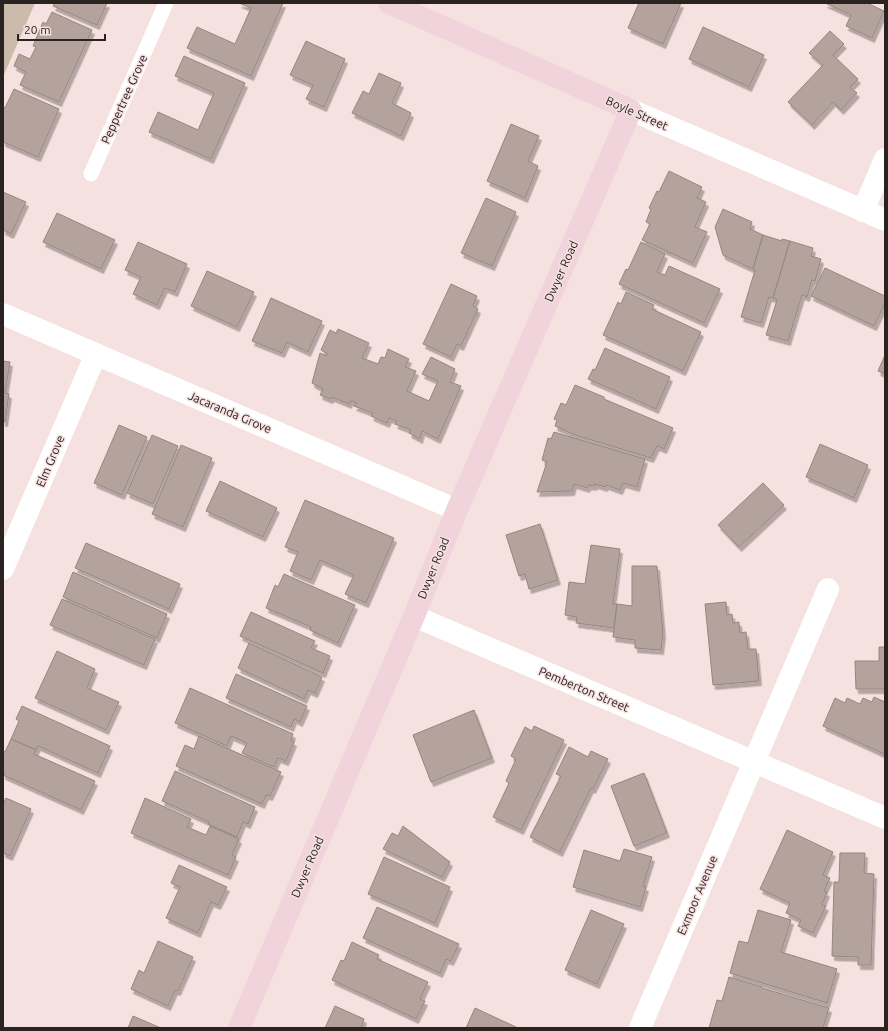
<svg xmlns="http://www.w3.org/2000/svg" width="888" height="1031" font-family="Ubuntu,sans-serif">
	<defs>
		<filter id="shadow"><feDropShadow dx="2.5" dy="4.5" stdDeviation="0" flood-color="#0004"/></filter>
	</defs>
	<rect width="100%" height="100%" fill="#f5e1df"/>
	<path fill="#cbbbaa" d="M3,3H35L3,77Z"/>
	<g fill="#b3a39c" stroke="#95867e" filter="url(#shadow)">
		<path d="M55,3H107L97,25L53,6Z"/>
		<path d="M239,3H283L251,76L187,48L197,27L235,44L251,8Z"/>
		<path d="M639,3H681L663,44L628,28Z"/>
		<path d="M825,3H867L884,11L872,38L846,26L851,15Z"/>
		<path d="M52,12L92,30L59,102L20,85L26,72L14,66L19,54L30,59L36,47L33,46L43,22L46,24Z"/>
		<path d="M703,27L764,55L749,87L689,59Z"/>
		<path d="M830,31L844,44L833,55L858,79L850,87L857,93L841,110L833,102L812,125L788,102L823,65L809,53Z"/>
		<path d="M306,41L345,59L324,107L306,99L313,85L290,75Z"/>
		<path d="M184,56L245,83L211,159L149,132L158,112L198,130L214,93L175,76Z"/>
		<path d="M379,73L401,83L392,103L411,113L401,136L352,113L363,91L369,94Z"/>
		<path d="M14,89L59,109L38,157L3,142V107L5,108Z"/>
		<path d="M511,124L539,136L528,161L538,166L525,198L487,181Z"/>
		<path d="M669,171L702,187L697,198L706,202L695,227L707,232L693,263L642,240L650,224L646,222L651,209L649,208L657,191L659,192Z"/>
		<path d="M3,192L26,202L11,234L3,230Z"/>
		<path d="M486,198L516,212L492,266L461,253Z"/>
		<path d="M723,209L752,222L750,229L763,235L753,269L723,255L715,227Z"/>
		<path d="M57,213L115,240L101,269L43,242Z"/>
		<path d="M763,235L782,241V239L790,241L773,298L769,297L761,323L741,317L755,270L753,269Z"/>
		<path d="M790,241L813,248L811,256L821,259L815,281L812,280L807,297L802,295L788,341L766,335L777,300L773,298Z"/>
		<path d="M138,242L187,264L175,292L165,288L157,305L133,294L141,277L125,270Z"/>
		<path d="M641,242L665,254L657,272L665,275L669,266L720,289L704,323L619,284L626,269L628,270Z"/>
		<path d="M825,268L885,296V303L874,326L811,296Z"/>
		<path d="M207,271L254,292L237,327L191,306Z"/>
		<path d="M451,284L477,296L473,306L478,309L461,346L457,344L451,357L423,344Z"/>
		<path d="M626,292L654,305L652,309L701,332L683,371L603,335L618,302L621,304Z"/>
		<path d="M271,298L322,321L308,352L287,342L282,353L252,341Z"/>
		<path d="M338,329L369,343L362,358L378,364L381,357L385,358L388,349L409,359L405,367L416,371L407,391L429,401L438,381L422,374L431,357L455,369L450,382L461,386L438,439L422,431L420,439L409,433L411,430L395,424L397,421L389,418L387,423L371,416L373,413L354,406L357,403L350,401L349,404L332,397L330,399L320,395L323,389L312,383L320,353L326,356L328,354L321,350L330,330L336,333Z"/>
		<path d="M605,348L670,377L656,409L588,379L593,369L595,370Z"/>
		<path d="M885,355V374L878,371Z"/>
		<path d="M3,361L10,362L5,393L9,394L5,422H3Z"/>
		<path d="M575,385L604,397V399L673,428L664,449L657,446L651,458L575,435L555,426L557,420L554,419L561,403L566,405Z"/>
		<path d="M119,425L147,437L122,495L94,483Z"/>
		<path d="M554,432L645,459L637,487L623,483L620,490L606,485L605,487L595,484L594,486L589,485L587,488L574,484L572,491L537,492L547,462L542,460L548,438L551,439Z"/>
		<path d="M152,435L178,446L153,504L127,493Z"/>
		<path d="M820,444L868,465L854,498L806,477Z"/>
		<path d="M181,445L212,458L183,527L152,514Z"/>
		<path d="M220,481L277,508L263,537L206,511Z"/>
		<path d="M763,483L784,505L739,547L718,525Z"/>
		<path d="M305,500L394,538L366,603L345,594L354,575L320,560L311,580L290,571L298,552L285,547Z"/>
		<path d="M540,524L558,580L529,589L525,574L519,576L506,535Z"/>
		<path d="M86,543L180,584L169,609L75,568Z"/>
		<path d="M591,545L620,549L613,604H617L614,628L576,623L577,617L565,615L569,582L585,584Z"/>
		<path d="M632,566H657L663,633L661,650L635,648V640L613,637L617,604L632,606Z"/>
		<path d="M73,572L167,614L157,638L63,597Z"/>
		<path d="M284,574L355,605L338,643L310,630L311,627L266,608L275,585L278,587Z"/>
		<path d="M62,599L155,639L144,665L50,625Z"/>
		<path d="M726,602L727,615L732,614L733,623L739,622L740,633L746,632L748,649H756L759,681L713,685L705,604Z"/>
		<path d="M251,612L315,641L311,648L330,656L323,673L240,636Z"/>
		<path d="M249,643L322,677L315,693L308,690L304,699L238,668Z"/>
		<path d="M879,647H885V689H856L855,661H879Z"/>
		<path d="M57,651L95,669L87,688L119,702L106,730L35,698Z"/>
		<path d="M236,674L307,706L300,722L294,719L291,727L226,698Z"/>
		<path d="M190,688L293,734L291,740L294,742L286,761L278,758L274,767L242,753L247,743L231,736L227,746L175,723Z"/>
		<path d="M874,697L885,702V751L884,754L823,726L835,698L845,703L847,698L860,704L863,698L872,702Z"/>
		<path d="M22,706L110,746L98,773L38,746L36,750L11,739L19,721L16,719Z"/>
		<path d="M474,710L492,758L431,782L413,735Z"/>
		<path d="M534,726L564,740L521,830L493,817L509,783L506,781L516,759L511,756L525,727L532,731Z"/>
		<path d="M199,736L281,772L270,796L266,795L262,804L176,766L185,745L194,749Z"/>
		<path d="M11,739L36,750L34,754L95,781L81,810L3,775V751L5,752Z"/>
		<path d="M569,747L588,757L591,751L608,759L593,789L591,788L560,852L530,837L561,776L556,774Z"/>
		<path d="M175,771L255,807L248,824L243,822L237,837L208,824L209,822L162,801Z"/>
		<path d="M644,773L667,833L634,846L611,786Z"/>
		<path d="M6,798L31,809L10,856L3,853V804Z"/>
		<path d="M145,798L191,819L187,827L206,835L210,826L239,839L232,855L236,857L228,875L131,833Z"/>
		<path d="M403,826L450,862L442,877L383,849L392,833L398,836Z"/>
		<path d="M787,830L833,852L823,875L830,878L824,891L827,892L822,905L826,906L813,933L798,926L801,920L786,913L790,903L760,889Z"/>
		<path d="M624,849L652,857L643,886L646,887L640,907L573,887L584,850L620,861Z"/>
		<path d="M840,853H865L864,873L874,874L871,965H858V957L832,956L834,882H839Z"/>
		<path d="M384,857L450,887L435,923L368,894Z"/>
		<path d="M179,865L227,887L218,905L211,902L198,933L166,918L180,887L171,883Z"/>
		<path d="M377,907L459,944L451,961L446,959L440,973L363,938Z"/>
		<path d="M591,910L624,924L597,984L565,970Z"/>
		<path d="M758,910L791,920L781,952L837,969L827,1003L730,973L739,941L748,943Z"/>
		<path d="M158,941L193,957L178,991L175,990L168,1006L131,989L139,970L144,973Z"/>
		<path d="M352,942L379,955L377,959L428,982L420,999L425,1001L416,1019L332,980L341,960L344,961Z"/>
		<path d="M729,977L762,987V988L829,1008L823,1028H709L717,1000L722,1001Z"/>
		<path d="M335,1006L364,1019L361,1028H325Z"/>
		<path d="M475,1008L518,1028H466Z"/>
		<path d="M133,1016L161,1028H128Z"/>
	</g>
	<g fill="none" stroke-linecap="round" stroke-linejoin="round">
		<path stroke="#fff" stroke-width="15" d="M91,174L166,3"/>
		<g stroke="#fff" stroke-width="22">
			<path d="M631,110L885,220"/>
			<path d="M863,211L885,159"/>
			<path d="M3,314L457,510"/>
			<path d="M3,569L96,354"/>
			<path d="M414,616L885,818"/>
			<path d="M640,1028L828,589"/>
		</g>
		<path stroke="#f1d3dc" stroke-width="22" d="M239,1028L414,616L457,510L631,110L389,3"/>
	</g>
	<g text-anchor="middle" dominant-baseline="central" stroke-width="3" stroke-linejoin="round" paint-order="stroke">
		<g font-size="12" fill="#2a2322" stroke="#f5e1df">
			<text transform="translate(124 99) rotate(-66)">Peppertree Grove</text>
			<text transform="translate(637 113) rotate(24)">Boyle Street</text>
			<text transform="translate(561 271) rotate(-66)">Dwyer Road</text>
			<text transform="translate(230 412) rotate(23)">Jacaranda Grove</text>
			<text transform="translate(50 461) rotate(-67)">Elm Grove</text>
			<text transform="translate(433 568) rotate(-68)">Dwyer Road</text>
			<text transform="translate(584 689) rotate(23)">Pemberton Street</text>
			<text transform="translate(307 867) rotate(-67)">Dwyer Road</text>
			<text transform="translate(697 895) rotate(-67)">Exmoor Avenue</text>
		</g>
	</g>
	<rect width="888" height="1031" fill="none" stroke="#2a2322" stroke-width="8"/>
	<path d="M18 34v6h87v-6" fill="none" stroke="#2a2322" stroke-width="2"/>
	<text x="24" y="34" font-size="12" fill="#2a2322" stroke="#f5e1df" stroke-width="3" paint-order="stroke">20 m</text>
</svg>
